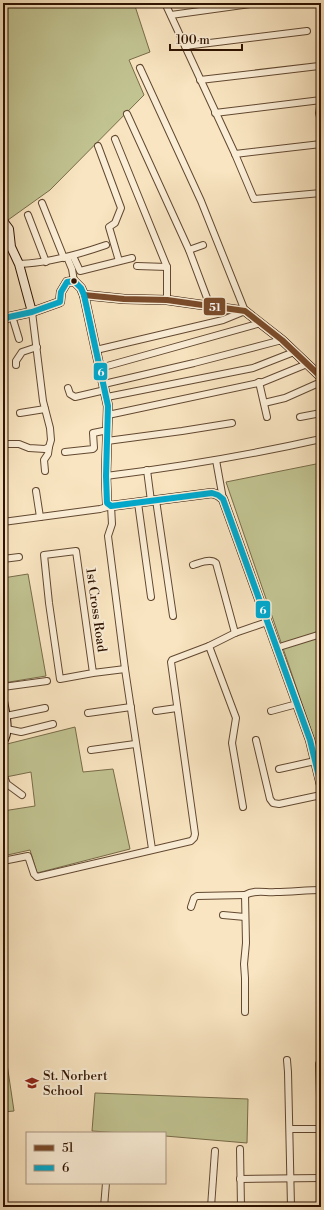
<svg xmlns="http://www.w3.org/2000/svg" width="324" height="1210" font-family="'Libre Bodoni',serif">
	<rect width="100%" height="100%" fill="#f9e5c1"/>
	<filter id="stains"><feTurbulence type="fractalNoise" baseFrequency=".005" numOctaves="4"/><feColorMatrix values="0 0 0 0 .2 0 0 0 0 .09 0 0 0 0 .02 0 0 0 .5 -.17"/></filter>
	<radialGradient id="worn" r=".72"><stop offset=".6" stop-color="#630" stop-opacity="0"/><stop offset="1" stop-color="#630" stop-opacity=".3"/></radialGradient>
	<g fill="#c1c391" stroke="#786b49">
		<path d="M3,3H134L150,52L129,60L144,95L50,190L8,220L3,213Z"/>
		<path d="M321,463V759L226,482Z"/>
		<path d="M28,574L46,676L3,683V578Z"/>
		<path d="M75,727L83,772L113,769L130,849L37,873L30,850L3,856V811L35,806L31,772L6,777L3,762V745Z"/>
		<path d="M3,1057H6L14,1111L3,1112Z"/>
		<path d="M95,1093L248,1099L247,1143L165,1136V1133H121L92,1131Z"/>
	</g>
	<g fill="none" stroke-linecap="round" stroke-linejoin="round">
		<g stroke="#624831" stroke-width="8">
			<g id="street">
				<path d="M165,3L235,154L254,199L321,193"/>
				<path d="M171,15L258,3"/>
				<path d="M185,46L307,31"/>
				<path d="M200,80L319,66"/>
				<path d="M321,100L319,113L321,121"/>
				<path d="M215,113L321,100"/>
				<path d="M127,114L189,250L210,306"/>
				<path d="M115,139L167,267V300"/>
				<path d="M98,146L121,208L115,223L109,227L119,261"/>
				<path d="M235,154L321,144"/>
				<path d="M42,203L64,258"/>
				<path d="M28,215L46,262"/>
				<path d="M189,250L203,245"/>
				<path d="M73,256L80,271L132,258"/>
				<path d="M67,257L72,269L74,281"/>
				<path d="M19,264C49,263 77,255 106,245"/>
				<path d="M137,266L167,267"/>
				<path d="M12,316L19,339"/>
				<path d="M96,350L223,320L245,311L201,201L140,68"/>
				<path d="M16,365V361L22,352L37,347"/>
				<path d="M100,368L261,323"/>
				<path d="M259,382L267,417"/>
				<path d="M104,384L194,363L282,340"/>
				<path d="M68,388L70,394L75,397L105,390"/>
				<path d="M107,397L253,368L294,352"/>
				<path d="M264,403L285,398L321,382"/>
				<path d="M20,413L45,409"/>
				<path d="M108,415L263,382L307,364"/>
				<path d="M300,417L321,413"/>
				<path d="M107,441L182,431L232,423"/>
				<path d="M3,444H19L29,448L45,449L49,447L51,440L50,428L43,401L32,312"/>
				<path d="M65,452L93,449L94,448L93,433L108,430"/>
				<path d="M216,460L223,499"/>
				<path d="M147,470L151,501"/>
				<path d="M45,471L44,460L48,454L49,447"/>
				<path d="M106,476C178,467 250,455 321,439"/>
				<path d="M36,491L40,517"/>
				<path d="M156,500L173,616"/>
				<path d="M138,503L151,597"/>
				<path d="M3,522L100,509L111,506L112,524L108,536L125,669L152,849"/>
				<path d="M3,559L19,557"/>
				<path d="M193,565C200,563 210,558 216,563L235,633"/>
				<path d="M209,646L236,718L232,743L243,807"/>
				<path d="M276,648L321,634"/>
				<path d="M93,673L76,551L44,555L49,603L60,679L93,673L125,669"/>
				<path d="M3,687L47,681"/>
				<path d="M156,711L177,708"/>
				<path d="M271,711L297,704"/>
				<path d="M88,713L131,707"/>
				<path d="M6,716L45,708"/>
				<path d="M7,729L21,732L53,724"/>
				<path d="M256,740L270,799L273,803L279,804L321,795"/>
				<path d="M91,750L135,744"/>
				<path d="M279,769L315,761"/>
				<path d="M3,774L7,784L22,795"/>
				<path d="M3,861L28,856L34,874L37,877L191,841L194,838L195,834L171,662L172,660L209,646L235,633L267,622"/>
				<path d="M191,907L194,898L197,896L245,895"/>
				<path d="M223,915L245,917"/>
				<path d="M245,1012V978L244,964L246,943L245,895C255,889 266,893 276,892C291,892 306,890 321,890"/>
				<path d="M287,1060L288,1072L291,1207"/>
				<path d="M319,1064L321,1129"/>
				<path d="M290,1129H321"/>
				<path d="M240,1149L241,1207"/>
				<path d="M240,1179L321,1178"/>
				<path d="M104,1207L106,1183"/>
				<path d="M211,1207L215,1151"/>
			</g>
		</g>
		<g stroke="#2f1301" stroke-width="10">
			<g id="secondary">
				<path d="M3,221L9,229L11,247L19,264L32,312"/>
				<path d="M84,295L124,299L167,300L245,311L282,340L321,377"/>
				<path d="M3,320L9,317L32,312L60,302L61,292L67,282L74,281L81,288L84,295L108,406L106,476L107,503L111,506L212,493L218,495L223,499L310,740L321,785"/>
				<path d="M3,701C5,712 10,732 3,741"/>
			</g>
		</g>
		<use href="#street" stroke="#fbeed7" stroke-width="6"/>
		<use href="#secondary" stroke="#fbeed7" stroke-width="8"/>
		<g stroke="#fbeed7" stroke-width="9">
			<path id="bus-1" d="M84,295L124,299L167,300L245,311L282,340L321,377"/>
		</g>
		<g stroke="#fbeed7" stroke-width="9">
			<path id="bus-2" d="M3,320L9,317L32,312L60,302L61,292L67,282L74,281L81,288L84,295L108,406L106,476L107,503L111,506L212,493L218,495L223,499L310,740L321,785"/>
		</g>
		<use href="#bus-1" stroke="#7a4b2a" stroke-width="6"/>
		<use href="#bus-2" stroke="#00a9ce" stroke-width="6"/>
	</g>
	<defs>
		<g id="school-bare" transform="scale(1.08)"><path d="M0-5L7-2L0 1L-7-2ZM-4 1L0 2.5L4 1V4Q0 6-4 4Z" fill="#8f2418" stroke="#fbeed7" stroke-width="2.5" paint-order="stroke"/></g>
	</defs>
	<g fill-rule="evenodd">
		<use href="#school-bare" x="32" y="1083"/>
	</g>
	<circle fill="#2f1301" stroke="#fbeed7" stroke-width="1.5" cx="74" cy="281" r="3.5"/>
	<g text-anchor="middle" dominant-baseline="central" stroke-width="4" stroke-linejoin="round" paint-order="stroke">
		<g font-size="13" fill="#2f1301" stroke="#fbeed7">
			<text transform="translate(96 610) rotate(82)">1st Cross Road</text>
		</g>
		<g font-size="13" fill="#2f1301" stroke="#fbeed7" text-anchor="start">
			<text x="43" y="1076">St. Norbert<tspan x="43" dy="15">School</tspan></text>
		</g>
	</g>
	<g stroke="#fbeed7" stroke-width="1.5">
		<rect x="203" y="297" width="23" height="19" rx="4" fill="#7a4b2a"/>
		<rect x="93" y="362" width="15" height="19" rx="4" fill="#00a9ce"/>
		<rect x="255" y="600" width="16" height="19" rx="4" fill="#00a9ce"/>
	</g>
	<g font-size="11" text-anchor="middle" font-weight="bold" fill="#fff">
		<text x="215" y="311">51</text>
		<text x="101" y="376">6</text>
		<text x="263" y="614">6</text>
	</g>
	<rect width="324" height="1210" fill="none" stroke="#f9e5c1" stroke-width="16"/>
	<rect x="4" y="4" width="316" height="1202" fill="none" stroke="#2f1301" stroke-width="2"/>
	<rect x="8" y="8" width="308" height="1194" fill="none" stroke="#2f1301"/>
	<rect x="26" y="1132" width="140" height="52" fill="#fbeed7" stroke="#a99681"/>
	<rect x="34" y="1145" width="20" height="6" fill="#7a4b2a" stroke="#a99681"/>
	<text x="62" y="1152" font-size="12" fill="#2f1301">51</text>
	<rect x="34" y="1165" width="20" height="6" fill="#00a9ce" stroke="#a99681"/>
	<text x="62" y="1172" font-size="12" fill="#2f1301">6</text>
	<path d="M170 44v6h72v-6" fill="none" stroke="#2f1301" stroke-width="2"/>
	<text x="176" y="44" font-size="12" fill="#2f1301" stroke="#fbeed7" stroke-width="3" paint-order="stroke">100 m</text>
	<rect width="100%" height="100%" filter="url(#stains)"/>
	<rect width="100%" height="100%" fill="url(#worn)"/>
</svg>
